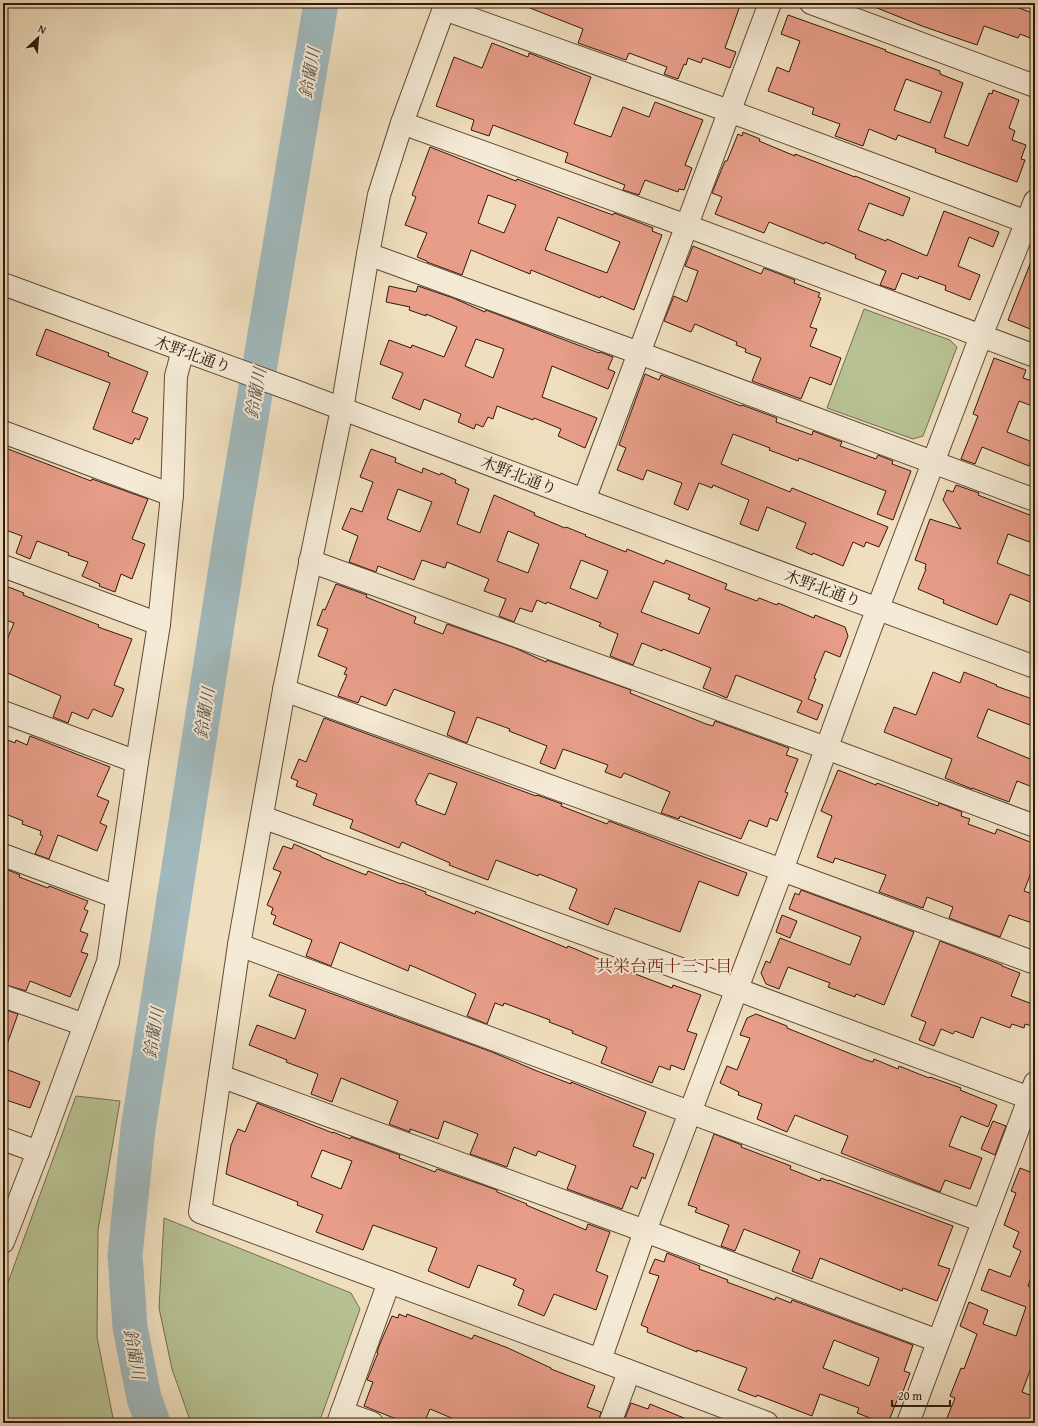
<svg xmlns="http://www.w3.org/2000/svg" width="1038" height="1426" font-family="'Gentium Book Plus','Noto Serif JP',serif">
	<rect width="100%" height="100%" fill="#f0dfbe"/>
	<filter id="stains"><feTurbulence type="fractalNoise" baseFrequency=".005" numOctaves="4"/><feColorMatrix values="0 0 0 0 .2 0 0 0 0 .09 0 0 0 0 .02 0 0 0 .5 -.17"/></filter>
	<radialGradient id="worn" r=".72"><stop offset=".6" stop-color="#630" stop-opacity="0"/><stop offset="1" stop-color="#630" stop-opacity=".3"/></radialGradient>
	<g fill="#b8c293" stroke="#766e4f">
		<path d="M864,309L950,340L957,347L923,436L913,439L827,408Z"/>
		<path d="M76,1096L120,1101L98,1230L97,1337L114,1423H3V1296Z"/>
		<path d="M164,1218L351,1293L360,1309L319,1423H191L172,1369L159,1308Z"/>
	</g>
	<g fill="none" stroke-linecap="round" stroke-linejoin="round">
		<path stroke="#a1b9bd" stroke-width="35" d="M153,1423L144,1398L130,1327L125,1255L138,1129L231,536L321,3"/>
	</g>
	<g fill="#e79d88" stroke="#33190b" fill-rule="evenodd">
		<path d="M520,3H741L725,48L736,52L730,68L703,58L701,63L688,58L686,65L684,64L678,79L664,74L667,67L629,53L626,60L578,43L583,29L520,4Z"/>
		<path d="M867,3H1006L1035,14V40L1020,34L1018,38L984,26L977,45L922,26L867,4Z"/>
		<path d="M788,15L886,50L885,51L940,71V74L963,83L944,137L968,146L989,93L992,94L993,90L1019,100L1009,128L1015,131L1012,140L1026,145L1021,159L1025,160L1017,182L935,152L936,149L898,135L896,140L869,129L863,146L835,136L840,124L812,114L814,108L768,91L777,67L789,72L800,41L781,34ZM906,79L942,92L930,123L894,110Z"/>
		<path d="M492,43L528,57L529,53L591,77L574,124L611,137L623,107L649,117L655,102L703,120L685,165L692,168L684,190L679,189L678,192L645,180L639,195L623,190L625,185L565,162L568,153L493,125L489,136L471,130L474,120L436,106L454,57L482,68Z"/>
		<path d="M743,132L760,139L759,141L795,156V154L855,177V176L910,198L903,216L869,203L858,230L886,241L887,239L927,256L944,211L999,232L993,247L969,237L958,266L980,275L970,300L945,290L946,286L919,276L918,279L902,273L895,290L880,285L886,271L855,258L856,255L825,242L824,244L769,222L764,233L715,214L722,197L712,193L725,161H727L738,134L742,136Z"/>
		<path d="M430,147L516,181L517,179L602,211L613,215L614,213L630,219L653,228L652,231L662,235L634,310L601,296L600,298L531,270L530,274L471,250L462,275L427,262V261L417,257L427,233L405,225L416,197L412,195ZM488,195L516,205L504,233L478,223ZM558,217L620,242L607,273L545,250Z"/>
		<path d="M693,246L761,274L764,268L795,280L794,283L820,293L818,297L821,298L810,327L817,329L810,346L841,358L831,385L810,377L801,399L752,381L761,358L745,352L746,349L736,345L737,342L695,324L691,332L664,321L674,296L687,302L698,271L685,266Z"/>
		<path d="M1034,254L1035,255V331L1008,320Z"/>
		<path d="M389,286L416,292L418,286L453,298L485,312L486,310L599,353L600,352L613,357L608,369L615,372L608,389L552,366L542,397L597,418L585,448L558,436L561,429L534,418L533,420L497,406L493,419L488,417L483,427L476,424L474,429L458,422L461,414L424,399L420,410L392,398L403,373L380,364L389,340L411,348L412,345L444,357L457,327L426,314V316L409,310L410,307L386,302ZM476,339L504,349L493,378L465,366Z"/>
		<path d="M46,329L109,353L108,356L148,372L132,412L148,418L139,440L135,438L132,444L93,429L110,383L36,355Z"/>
		<path d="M994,358L1026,370L1023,378L1035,382V407L1019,401L1007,432L1035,443V449L1029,466L982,447L975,464L961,459L978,416L973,414Z"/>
		<path d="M645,374L659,380L661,375L741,406L742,405L777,418L776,422L812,435L813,431L842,442L840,446L876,459L878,455L893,461L892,464L911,471L893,520L877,514L886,491L799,458L798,461L769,450L770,448L733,434L721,464L790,492L792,488L888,527L879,547L866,542L864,547L853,542L843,566L813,553L812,555L796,548L806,523L767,507L758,531L740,524L749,500L713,485L712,488L699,483L688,510L674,504L682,483L647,470L643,480L617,470L626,448L619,445Z"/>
		<path d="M3,447L91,481L92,479L148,499L132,539L145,544L132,579L121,574L115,592L99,586L100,584L82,576L88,562L68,555L69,553L37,541L30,559L16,553L22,536L3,529Z"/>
		<path d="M371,449L396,458L395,462L422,473L423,468L440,475L441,473L456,480L455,483L469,489L457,524L480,533L494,495L535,513L534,515L565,528L566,527L586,535L585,536L626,552L627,549L664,564L666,560L699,573L727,584L725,589L757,601L759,598L777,605L778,603L814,618L815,615L845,627L848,636L840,657L825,651L814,678L816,679L808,699L823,705L817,720L797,712L802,701L736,675L727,698L703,688L711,668L663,649L662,651L642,643L633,665L610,656L618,634L599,626L601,623L547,602L546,604L537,600L532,612L520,608L514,622L499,616L506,599L484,591L489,579L447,562L445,568L422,560L414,580L378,566L376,572L349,562L358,536L342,529L351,508L362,512L373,482L360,477ZM398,489L432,502L420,532L387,519ZM508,531L539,544L528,573L497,561ZM581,560L608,571L597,599L570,588ZM654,581L690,595L688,599L710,608L699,634L641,612Z"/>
		<path d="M956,485L979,493L978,495L1035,517V544L1008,534L997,563L1035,578V604L1010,594L997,625L943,603L944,600L918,589L926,569H925L926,564L915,560L930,519L961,529L943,500L947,490L953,492Z"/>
		<path d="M336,584L367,595L366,597L416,617L414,623L443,634L447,624L515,648L546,662L547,660L631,690L630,693L706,724L713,726L715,721L789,748L786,755L798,759L785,792L788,793L777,821L770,818L767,827L749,820L741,839L680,816L679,819L661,813L670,792L624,773L621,778L605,772L608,765L563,749L555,769L540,763L547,746L509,731L510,729L477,717L467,743L447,735L455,712L394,689L386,706L361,696L358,703L338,696L347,675L344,674L347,668L318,656L328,629L317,625L323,609L325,610Z"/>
		<path d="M3,585L24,593L23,595L28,597L99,625L98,627L132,639L114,685L124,689L112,717L93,709L88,719L72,712L68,723L53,717L61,696L3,671V649L14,623L3,619Z"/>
		<path d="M933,672L960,683L964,672L997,685L996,686L1035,700V727L988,709L977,737L1035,761V788L1017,781L1009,802L972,788V789L945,778L952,759L884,732L894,707L916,715Z"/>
		<path d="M324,718L536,796L537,795L562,804L561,806L607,824L609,821L747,873L738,896L699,881L680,932L615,908L608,925L569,909L577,889L539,874L538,876L496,860L488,880L449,865L450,863L402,842L399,848L365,834L350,828L353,820L313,805L317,794L296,786L298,781L291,778L299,759L306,762ZM429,773L457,783L445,815L416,804L417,802L415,801Z"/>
		<path d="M30,736L110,767L97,796L109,801L100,823L107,826L97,851L58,835L49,859L35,854L43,836L40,835L41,831L22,824L23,821L3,813V738L15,743L16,740L27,745Z"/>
		<path d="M838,770L876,785L877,783L938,806L939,803L962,812L961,816L970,819L968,824L995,834L997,829L1035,844V862L1024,891L1035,895V924L1009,915L1000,937L949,918L953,907L927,897L923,908L879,892L886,875L835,858L833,863L817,857L832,816L821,811Z"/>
		<path d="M294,844L321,856V857L366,875L368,871L401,884L402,883L426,892L425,894L475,914L476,911L567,948L568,946L630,972L672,988L673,985L701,995L687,1031L697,1034L684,1070L671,1065L670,1070L659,1066L652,1083L601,1063L607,1047L572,1033L573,1031L549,1022L550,1020L504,1003L503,1006L495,1003L487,1024L467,1016L476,994L410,965L408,971L340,942L331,966L306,956L312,940L273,924L276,916L271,914L273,908L267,905L281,872L273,869L283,846L292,849Z"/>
		<path d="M3,868L20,875L19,877L48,888L49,886L88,901L84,909L88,911L80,931L88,934L81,952L88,954L70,997L30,981L26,991L3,984Z"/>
		<path d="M801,890L914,932L884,1005L856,994L855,997L828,987L830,983L788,967L779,989L766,984L761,973L766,961L770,963L780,938L850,965L861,937L789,909L795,893L799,895Z"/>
		<path d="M782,915L797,921L790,938L776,932Z"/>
		<path d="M940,941L1002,965V966L1020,973L1011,996L1035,1005V1027L1025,1024L1024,1028L1012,1024L1010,1028L981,1017L973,1038L955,1031L953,1034L941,1029L934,1046L919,1040L926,1022L911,1016Z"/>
		<path d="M278,974L492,1052L537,1071L571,1084V1082L646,1112L633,1146L654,1154L645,1179L642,1177L637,1189L631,1186L622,1209L567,1189L576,1166L538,1151L536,1156L514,1147L507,1167L470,1154L478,1134L444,1121L438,1139L410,1129V1132L389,1124L398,1101L341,1078L332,1102L311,1094L318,1074L286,1062L287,1060L249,1045L257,1025L295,1039L306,1010L269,996Z"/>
		<path d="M3,1009L18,1014L5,1050L3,1049Z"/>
		<path d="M756,1014L787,1026V1028L866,1060L873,1062L874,1059L898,1069L899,1066L929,1078L930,1077L961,1088L960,1090L997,1105L988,1127L961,1116L949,1146L982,1158L970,1189L945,1180L940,1192L841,1153L848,1136L795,1115L787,1132L757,1119L762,1104L738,1095L739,1092L720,1083L727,1066L737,1070L750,1038L740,1035L747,1018Z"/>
		<path d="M3,1068L40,1082L30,1108L3,1099Z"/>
		<path d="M257,1103L333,1133V1132L350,1139L351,1137L400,1155L399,1158L435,1172L437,1169L497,1190V1192L527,1204L526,1205L586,1230L588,1224L610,1232L596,1271L608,1276L596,1310L554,1294L544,1316L518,1305L524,1290L513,1285L516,1279L478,1265L469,1288L428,1271L437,1248L373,1225L363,1250L316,1232L323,1215L297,1205L298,1202L226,1174L231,1145L238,1129L245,1132ZM322,1150L352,1161L341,1189L311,1177Z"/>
		<path d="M993,1121L1006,1126L995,1155L981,1149Z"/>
		<path d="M714,1134L742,1145L741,1147L791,1166L790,1169L820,1181L821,1178L829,1181V1180L953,1226L938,1265L950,1269L937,1301L903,1288L902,1291L820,1258L812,1279L792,1271L800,1251L744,1229L735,1251L721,1246L729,1225L695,1212L697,1208L688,1205Z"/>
		<path d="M1020,1168L1035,1174V1268L1028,1286L1035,1289V1357L1022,1392L1035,1397V1423H945L955,1398L950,1396L961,1368L964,1369L977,1334L960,1326L969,1302L988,1310L983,1324L1016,1336L1026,1307L981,1290L989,1269L1010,1277L1021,1251L1013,1247L1019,1232L1004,1225L1016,1193L1011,1191Z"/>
		<path d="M667,1253L700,1266L699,1269L728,1280L727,1282L775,1300L776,1297L791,1303L792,1300L913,1345L904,1371L910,1373L902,1394L900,1393L888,1423H883L857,1413L859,1408L820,1394L812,1416L757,1395L756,1397L738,1390L747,1368L697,1350V1352L647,1332L648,1328L641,1325L659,1276L649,1273L655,1259L664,1262ZM834,1340L879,1358L869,1386L823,1368Z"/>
		<path d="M399,1314L406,1317L407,1314L472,1339L474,1335L508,1348L551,1368V1369L595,1386L587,1407L601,1412L598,1423H476L462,1418L461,1422L430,1409L424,1423H406L364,1406L373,1382L367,1380L378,1353H377L379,1346L392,1316L398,1318Z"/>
		<path d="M631,1403L648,1409L650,1404L696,1423H623Z"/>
	</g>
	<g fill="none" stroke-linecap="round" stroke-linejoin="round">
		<g stroke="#624a38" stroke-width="24">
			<g id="minor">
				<path d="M446,3L402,123L379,195L368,254L342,409L284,690L239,945L200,1212L600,1360L767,1423"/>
				<path d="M811,3L1035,86"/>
				<path d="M444,9L729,111L1035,225"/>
				<path d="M402,123L687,226L1035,356"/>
				<path d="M368,254L639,353L1035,500"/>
				<path d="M3,284L295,391L584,500L1035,667"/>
				<path d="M3,432L172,495"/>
				<path d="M584,500L770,3"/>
				<path d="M310,561L826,748L1035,826"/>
				<path d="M3,566L159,624"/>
				<path d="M284,690L782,870L1035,963"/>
				<path d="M3,712L137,762"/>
				<path d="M262,817L736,989L1035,1100"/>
				<path d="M3,855L117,897"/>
				<path d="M239,945L983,1221"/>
				<path d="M3,996L85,1025"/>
				<path d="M220,1076L645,1231L938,1341"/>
				<path d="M3,1139L38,1152"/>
				<path d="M3,1242L38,1152L108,962L137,762L159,624L172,495L176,376L183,350"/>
				<path d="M600,1360L645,1231L782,870L870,629L981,336L1035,201"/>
				<path d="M342,1412L372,1423"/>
				<path d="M338,1423L389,1282"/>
				<path d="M610,1423L629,1372"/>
				<path d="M908,1423L1035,1083"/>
			</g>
		</g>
		<use href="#minor" stroke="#f5ead5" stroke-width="22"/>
	</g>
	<g text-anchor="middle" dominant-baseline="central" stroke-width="4" stroke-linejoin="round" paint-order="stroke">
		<g font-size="16" fill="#33190b" stroke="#f5ead5">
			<text transform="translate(193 354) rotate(20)">木野北通り</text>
			<text transform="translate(519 475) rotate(21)">木野北通り</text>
			<text transform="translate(823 588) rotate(20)">木野北通り</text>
		</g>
		<g font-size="17" font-style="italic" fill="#5a5149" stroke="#f5ead5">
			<text transform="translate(309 73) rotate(-80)">鈴蘭川</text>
			<text transform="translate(255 393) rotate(-80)">鈴蘭川</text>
			<text transform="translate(204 713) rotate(-81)">鈴蘭川</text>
			<text transform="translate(153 1033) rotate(-81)">鈴蘭川</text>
			<text transform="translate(135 1354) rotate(80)">鈴蘭川</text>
		</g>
		<g font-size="17" fill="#7a1f14" stroke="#f5ead5">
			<text x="664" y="965">共栄台西十三丁目</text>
		</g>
	</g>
	<rect width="1038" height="1426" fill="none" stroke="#f0dfbe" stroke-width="16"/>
	<rect x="4" y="4" width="1030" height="1418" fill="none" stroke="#33190b" stroke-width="2"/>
	<rect x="8" y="8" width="1022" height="1410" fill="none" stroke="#33190b"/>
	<g transform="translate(38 38) rotate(26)" stroke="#f5ead5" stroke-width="3" paint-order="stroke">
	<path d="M0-3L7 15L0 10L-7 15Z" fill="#33190b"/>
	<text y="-6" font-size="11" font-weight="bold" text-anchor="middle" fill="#33190b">N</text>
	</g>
	<path d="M892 1400v6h58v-6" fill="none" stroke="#33190b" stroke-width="2"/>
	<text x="898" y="1400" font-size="12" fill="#33190b" stroke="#f5ead5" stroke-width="3" paint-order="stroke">20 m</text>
	<rect width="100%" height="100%" filter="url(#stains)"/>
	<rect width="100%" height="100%" fill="url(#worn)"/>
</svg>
